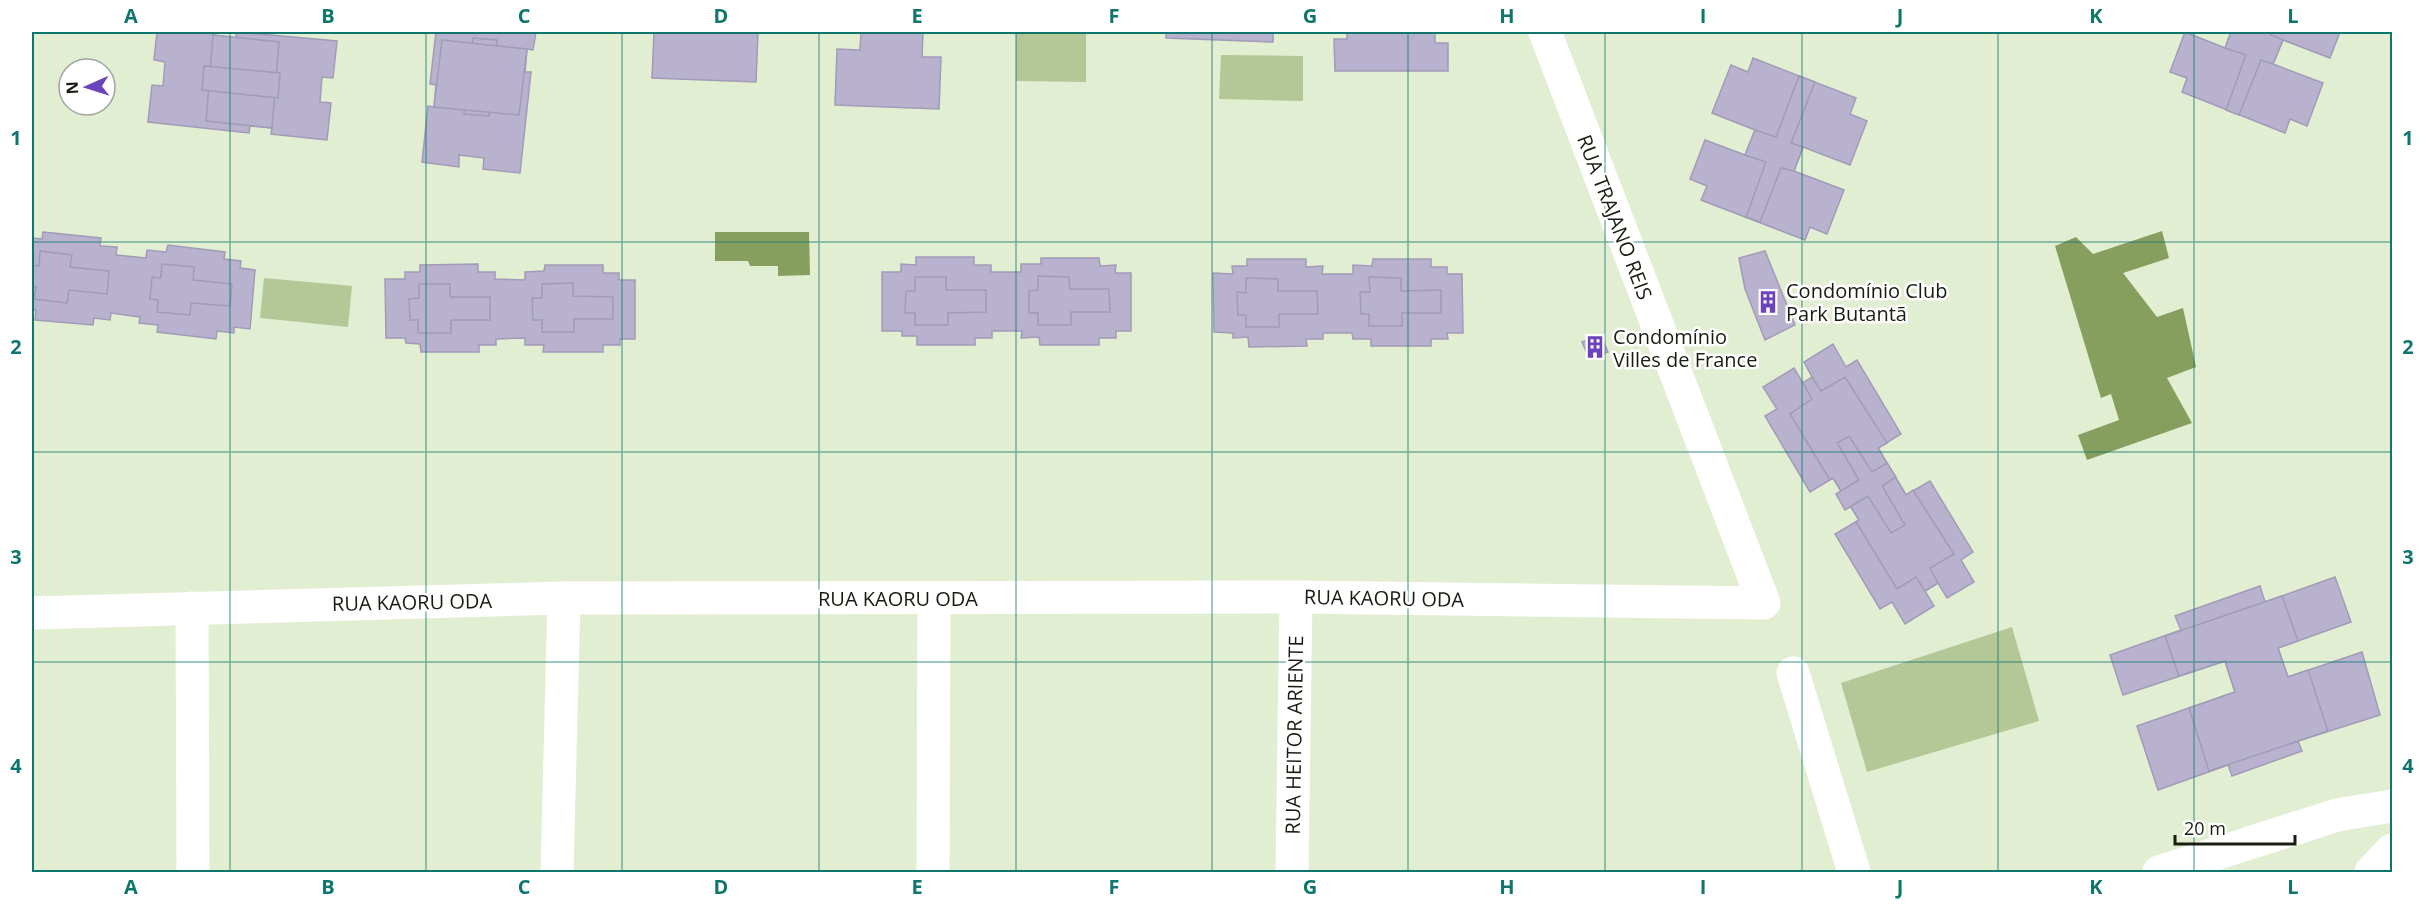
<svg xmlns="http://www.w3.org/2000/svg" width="2424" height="904" font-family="'Open Sans',sans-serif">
	<rect width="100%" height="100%" fill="#e2eed1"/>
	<g fill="#b4c797">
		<path d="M1016,32H1086V82L1016,81Z"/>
		<path d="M1221,55L1303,56V101L1219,99Z"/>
		<path d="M264,278L352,286L348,327L260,318Z"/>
		<path d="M2012,627L2039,721L1867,772L1841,683Z"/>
	</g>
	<g fill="#879f5e">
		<path d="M2162,231L2169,258L2123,273L2157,317L2183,308L2196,367L2167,378L2192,423L2087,460L2078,435L2119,420L2111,394L2101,398L2055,246L2076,237L2093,254Z"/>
		<path d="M715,232H809L810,275L778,276V266H750L748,261H715Z"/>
	</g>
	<g fill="#b8b2cf" stroke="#a19bb7" stroke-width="1.5">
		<path d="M157,32H214L213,35L236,38V32L337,41L333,78L322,77L320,102L331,103L327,140L271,134L272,128L250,126L249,133L148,122L152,85L163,86L165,62L154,60Z"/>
		<path d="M436,32H536L533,50L527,49L525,72H531L520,173L483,169L484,158L459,155V167L422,162L428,106L434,107L436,85L430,84Z"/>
		<path d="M654,32H758L756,82L652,78Z"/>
		<path d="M861,32H923L922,57H941L939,109L835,105L837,49L860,50Z"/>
		<path d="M1166,32H1273V42L1166,38Z"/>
		<path d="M1347,32H1435V43H1448V71H1335L1334,39H1347Z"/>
		<path d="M2185,32L2225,48L2231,32H2340L2330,58L2283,40L2273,64L2323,83L2307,126L2290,119L2285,133L2182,92L2187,78L2170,72Z"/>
		<path d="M2231,32H2273L2271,35L2283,40L2273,64L2261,60L2239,115L2226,110L2246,55L2225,48Z"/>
		<path d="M213,35L279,42L272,128L206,121Z"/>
		<path d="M473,38L497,40L489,116L464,114Z"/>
		<path d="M442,40L527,49L519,115L434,107Z"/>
		<path d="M1753,58L1856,98L1850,114L1867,121L1850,165L1803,147L1794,171L1844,190L1827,234L1810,227L1805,240L1701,200L1707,186L1690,179L1705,140L1745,155L1755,130L1712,113L1731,65L1748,72Z"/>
		<path d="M204,66L280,73L278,98L202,90Z"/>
		<path d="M1799,76L1815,82L1791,143L1803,147L1794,171L1781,168L1760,222L1746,217L1766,162L1745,155L1755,130L1776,137Z"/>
		<path d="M43,232L101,238L100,246L117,247L116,255L146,258L147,250L166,252L168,245L225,252L224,259L241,261L240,268L255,270L250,329L234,327V333L217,331L216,339L157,332L158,325L139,323L140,317L111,313L110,320L94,318L93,325L35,320L36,310H32V238L42,239Z"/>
		<path d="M40,251L72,255L70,267L109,271L107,294L69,290L67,303L34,299L36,287H32V265L39,266Z"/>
		<path d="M1765,251L1795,325L1765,340L1745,289L1739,258Z"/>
		<path d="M916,257H974V265H991V272H1021V264H1041V258H1099L1100,266L1116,265L1115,273H1131V331H1116V338H1099V345H1040L1039,337L1021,338L1022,331H992V338H975V345H917V336H902V331H882V272H901V264L916,265Z"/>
		<path d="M1247,259H1306V267L1323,266L1322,274H1353V265L1372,266L1373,259H1431V267H1447V274H1462L1463,333H1447L1448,339H1431V346H1371V339H1353L1352,333H1323V339H1306L1307,346L1249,347L1248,337L1233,338V333L1214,332L1213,273L1233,274L1232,266H1247Z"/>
		<path d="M162,264L194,267L193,280L232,284L230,306L191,303L190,315L157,312L158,300L150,299L152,277L161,278Z"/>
		<path d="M478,264V272H495V279L525,280V272L544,271L545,265H603V273H619V280H635V339H620V345H603V352H543L544,345H525V338L496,339V345H479V352H421L420,344L406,343L405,338H386L385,279H405V272H420V265Z"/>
		<path d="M1038,276L1069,277L1070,289H1109L1110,312H1071V325H1038V313H1029V291L1038,290Z"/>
		<path d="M915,277H946V290H986V312L948,313V325H915V313H905L906,291H915Z"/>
		<path d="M1369,277L1401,278V291L1441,290V313H1402V326H1369V314H1361L1360,292H1370Z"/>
		<path d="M1246,278L1278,279V291H1317L1318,314H1279V327H1246V315H1238L1237,292L1246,293Z"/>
		<path d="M573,283V296L613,297V319H574V332H542V320H533L532,298H542V284Z"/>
		<path d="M419,284H450V297H490V320H451V333H418V320H410L409,299L419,298Z"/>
		<path d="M1601,336L1608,352L1589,358L1582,342Z"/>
		<path d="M1833,344L1846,367L1857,360L1901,434L1878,448L1906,495L1930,481L1973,552L1961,560L1974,582L1947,598L1938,583L1925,591L1934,606L1905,624L1892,602L1880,609L1835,534L1859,520L1833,478L1810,492L1765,416L1777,409L1763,387L1794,368L1803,383L1812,377L1804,362Z"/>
		<path d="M1812,377L1821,391L1845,377L1887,443L1878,448L1906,495L1913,490L1954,554L1930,568L1938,583L1925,591L1916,577L1897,589L1856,522L1859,520L1833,478L1830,480L1790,414L1812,399L1803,383Z"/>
		<path d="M1849,436L1872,472L1887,463L1896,477L1882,486L1905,525L1891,533L1868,496L1845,510L1836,494L1859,480L1837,443Z"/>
		<path d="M2335,577L2351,622L2278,648L2288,677L2362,652L2380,715L2298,741L2302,751L2232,776L2228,765L2158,790L2137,726L2235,692L2225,661L2123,695L2110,655L2181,630L2175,616L2260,586L2265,602Z"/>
		<path d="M2282,596L2298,641L2278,648L2288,677L2308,670L2328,731L2209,771L2189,708L2235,692L2225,661L2179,676L2165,636Z"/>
	</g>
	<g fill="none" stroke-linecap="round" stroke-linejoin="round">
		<g stroke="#fff" stroke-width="33">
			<path d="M192,608L193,872"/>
			<path d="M32,613L564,598L1296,597L1764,603L1545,32"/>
			<path d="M1793,673L1854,872"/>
			<path d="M557,872L564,598"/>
			<path d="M933,872L934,598"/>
			<path d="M1292,872L1296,597"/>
			<path d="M2159,872L2337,815L2392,806"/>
			<path d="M2371,872L2392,850"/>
		</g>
	</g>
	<path fill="none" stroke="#0f766e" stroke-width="1.5" stroke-opacity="0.55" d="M230,32V872M426,32V872M622,32V872M819,32V872M1016,32V872M1212,32V872M1408,32V872M1605,32V872M1802,32V872M1998,32V872M2194,32V872M32,242H2392M32,452H2392M32,662H2392"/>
	<defs>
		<g id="building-bare" transform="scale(1.8)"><path d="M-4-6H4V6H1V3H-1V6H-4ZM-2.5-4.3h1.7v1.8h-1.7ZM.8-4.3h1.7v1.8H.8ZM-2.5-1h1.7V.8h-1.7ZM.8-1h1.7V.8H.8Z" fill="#6b43bb" stroke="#fff" stroke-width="2.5" paint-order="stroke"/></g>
	</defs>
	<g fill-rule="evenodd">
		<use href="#building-bare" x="1768" y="302"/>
		<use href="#building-bare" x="1595" y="347"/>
	</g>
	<g text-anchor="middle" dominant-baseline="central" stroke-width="5" stroke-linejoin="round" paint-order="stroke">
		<g font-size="20" fill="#181c11" stroke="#fff">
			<text transform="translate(1615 217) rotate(69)">RUA TRAJANO REIS</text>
			<text x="898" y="598">RUA KAORU ODA</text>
			<text transform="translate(1384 598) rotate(1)">RUA KAORU ODA</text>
			<text transform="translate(412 602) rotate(-1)">RUA KAORU ODA</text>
			<text transform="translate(1294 735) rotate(-89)">RUA HEITOR ARIENTE</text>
		</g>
		<g font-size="20" fill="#181c11" stroke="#fff" text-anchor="start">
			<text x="1786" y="290">Condomínio Club<tspan x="1786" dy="23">Park Butantã</tspan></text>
			<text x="1613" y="336">Condomínio<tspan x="1613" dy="23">Villes de France</tspan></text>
		</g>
	</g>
	<rect width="2424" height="904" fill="none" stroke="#ffffff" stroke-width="66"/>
	<g transform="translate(87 87) rotate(267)"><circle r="28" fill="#ffffff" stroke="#a3a4a0" stroke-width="1.5"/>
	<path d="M0-4.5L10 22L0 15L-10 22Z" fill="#6b43bb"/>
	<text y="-9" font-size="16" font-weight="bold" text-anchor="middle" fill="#181c11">N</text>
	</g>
	<path d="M2175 835v9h120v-9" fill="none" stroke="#181c11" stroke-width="3"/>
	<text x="2184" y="835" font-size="18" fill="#181c11" stroke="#ffffff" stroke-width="4.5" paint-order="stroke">20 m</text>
	<rect x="33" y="33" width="2358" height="838" fill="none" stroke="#0f766e" stroke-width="2"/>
	<g font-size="20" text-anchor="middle" font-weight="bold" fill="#0f766e">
		<text x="131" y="23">A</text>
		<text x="328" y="23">B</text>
		<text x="524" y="23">C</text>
		<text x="721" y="23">D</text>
		<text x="917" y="23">E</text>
		<text x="1114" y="23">F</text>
		<text x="1310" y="23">G</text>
		<text x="1507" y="23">H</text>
		<text x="1703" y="23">I</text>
		<text x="1900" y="23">J</text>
		<text x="2096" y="23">K</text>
		<text x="2293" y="23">L</text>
		<text x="16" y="145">1</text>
		<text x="2408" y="145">1</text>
		<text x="16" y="354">2</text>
		<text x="2408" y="354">2</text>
		<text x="16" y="564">3</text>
		<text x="2408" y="564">3</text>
		<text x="16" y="773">4</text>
		<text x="2408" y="773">4</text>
		<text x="131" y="894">A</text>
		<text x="328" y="894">B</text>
		<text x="524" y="894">C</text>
		<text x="721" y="894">D</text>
		<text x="917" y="894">E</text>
		<text x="1114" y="894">F</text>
		<text x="1310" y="894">G</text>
		<text x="1507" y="894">H</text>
		<text x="1703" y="894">I</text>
		<text x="1900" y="894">J</text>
		<text x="2096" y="894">K</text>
		<text x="2293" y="894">L</text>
	</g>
</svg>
